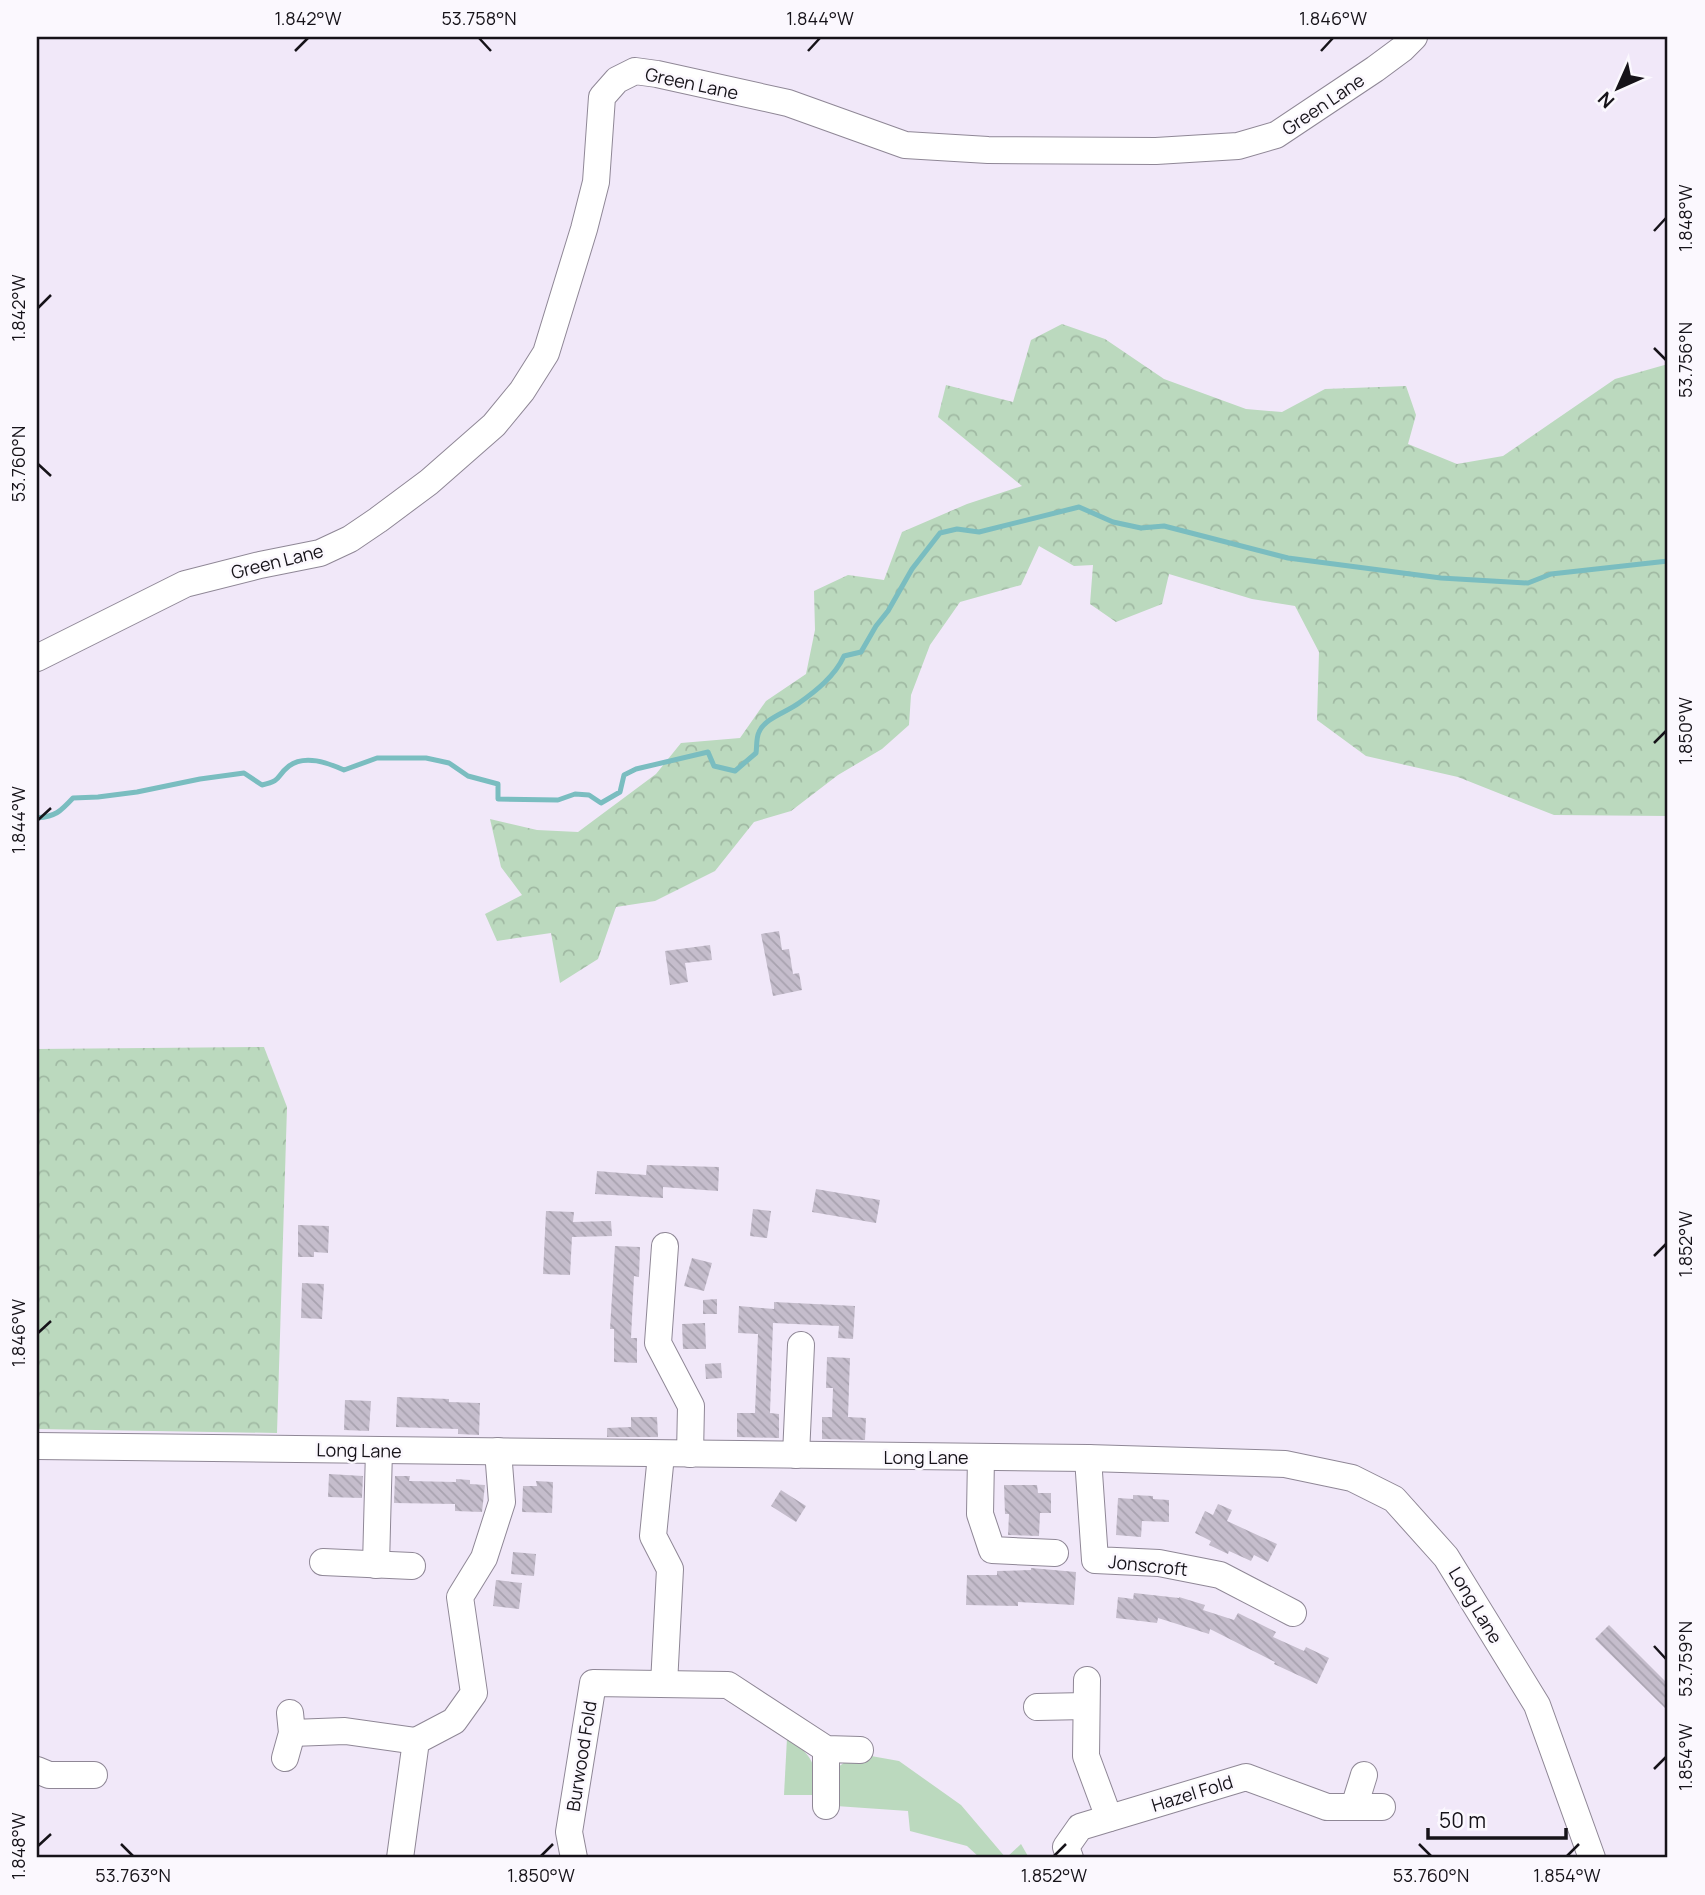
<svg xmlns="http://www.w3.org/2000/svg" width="1705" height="1895" font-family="Manrope,sans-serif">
	<defs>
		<pattern id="forest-crowns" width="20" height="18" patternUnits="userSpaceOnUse" patternTransform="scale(1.75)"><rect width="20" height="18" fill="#bbd9be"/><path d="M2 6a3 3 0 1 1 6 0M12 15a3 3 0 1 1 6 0" fill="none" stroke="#a0b9a3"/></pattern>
		<pattern id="building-back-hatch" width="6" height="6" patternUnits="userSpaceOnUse" patternTransform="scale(1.75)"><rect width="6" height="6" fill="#c5bdcc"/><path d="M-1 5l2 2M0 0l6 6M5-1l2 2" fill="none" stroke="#a8a2af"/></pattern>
	</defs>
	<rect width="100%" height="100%" fill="#f1e8f9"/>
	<g fill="#bbd9be">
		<path d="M787,1738C814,1756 816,1764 815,1795H784Z"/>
		<path d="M871,1756L899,1761L961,1805L1006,1858L1021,1844L1029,1858H980L967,1846L910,1831L908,1811L836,1806L838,1767L851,1758Z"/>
	</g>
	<g fill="url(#forest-crowns)">
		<path d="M1062,324L1105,339L1164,379L1246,409L1282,412L1325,389L1406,386L1416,415L1408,444L1457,464L1503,456L1615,379L1668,364V816L1554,815L1458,777L1366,756L1317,720L1319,652L1295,606L1252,599L1169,574L1162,604L1116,622L1090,604L1093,565L1074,566L1039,546L1021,585L960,602L930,645L911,695L909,725L882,749L838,775L791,811L754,822L715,871L655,901L616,907L598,959L560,983L551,933L497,941L485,914L522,895L501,867L490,819L537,830L578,832L656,774L681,743L740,738L766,701L806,674L815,630L814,591L848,575L884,580L902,532L967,504L1022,486L938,417L946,385L1013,402L1031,340Z"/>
		<path d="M264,1047L287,1107L277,1433L37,1429V1049Z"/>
	</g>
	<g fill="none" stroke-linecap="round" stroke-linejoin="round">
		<path stroke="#7abdc0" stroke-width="5" d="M37,818C56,816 60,812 73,798L98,797L137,792L200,779L244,773L262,785C283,780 275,777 289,766C305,754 328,763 344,770L377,758H426L449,763L468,776L498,784V799L558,800L575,794L589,795L601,803L620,792L624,775L636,769L708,752L714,766L735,771L756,753C757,747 756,738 759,732C765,718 787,712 799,703C816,691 835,676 844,656L861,652L876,626L888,611L912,569L940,533L957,529L979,532L1079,507L1113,522L1141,528L1164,526L1288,558L1441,578L1528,583L1551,574L1668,561"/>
	</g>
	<g fill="url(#building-back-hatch)">
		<path d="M779,931L782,950L789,949L793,974L799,973L802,990L773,996L761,934Z"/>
		<path d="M710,945L712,960L685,963L688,982L670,985L665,951Z"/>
		<path d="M647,1165L719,1167L718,1191L663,1187V1198L595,1194L597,1171L646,1175Z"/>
		<path d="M816,1189L880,1200L876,1223L812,1212Z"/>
		<path d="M753,1209L771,1211L767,1238L750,1236Z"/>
		<path d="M546,1211L574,1212L573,1222L611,1221L612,1236L572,1237L570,1275L543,1274Z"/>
		<path d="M298,1225L329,1226L328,1253L314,1252V1257H298Z"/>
		<path d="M615,1246L640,1247L639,1277L634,1276L631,1338H637V1363L614,1362V1329H610Z"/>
		<path d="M692,1258L712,1263L704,1291L684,1286Z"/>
		<path d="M302,1283L324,1284L322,1319L301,1318Z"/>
		<path d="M717,1299V1314H703V1300Z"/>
		<path d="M774,1302L855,1306L853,1339L838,1338L839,1326L773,1323L770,1413L779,1414V1438L737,1437V1413H755L758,1334L738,1333L739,1306L774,1309Z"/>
		<path d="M705,1323L706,1349H683L682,1324Z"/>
		<path d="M827,1357L850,1358L848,1417L866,1418L865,1440L822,1439V1417H832L833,1388H826Z"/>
		<path d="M721,1363L722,1378L706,1379L705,1364Z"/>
		<path d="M397,1397L449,1399V1402L480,1403L479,1435L458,1434V1429L396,1427Z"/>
		<path d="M345,1400L371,1401L369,1431L344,1430Z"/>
		<path d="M631,1417H657L658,1437H607V1428L631,1427Z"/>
		<path d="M329,1474L363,1476L362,1498L328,1497Z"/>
		<path d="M395,1476H410L409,1481L456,1482V1479L470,1480V1484L485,1485L482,1512L455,1511V1504L394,1503Z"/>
		<path d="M536,1481L553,1482L552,1513L522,1512L523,1486H537Z"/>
		<path d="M1004,1485H1037L1038,1493H1051V1513H1040L1039,1536L1008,1535L1009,1514H1005Z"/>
		<path d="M781,1490L806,1506L796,1522L771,1506Z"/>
		<path d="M1133,1495L1153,1496V1499L1169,1500V1522L1142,1521L1141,1537L1116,1535L1118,1498L1133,1499Z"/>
		<path d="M1218,1504L1232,1510L1227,1521L1277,1544L1268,1562L1254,1555L1251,1561L1229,1551L1228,1554L1209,1545L1211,1541L1195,1533L1205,1511L1213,1515Z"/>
		<path d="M513,1552L536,1554L534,1576L511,1574Z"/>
		<path d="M1031,1568L1076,1572L1074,1605L1018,1602V1606L966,1605L967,1575H997V1571L1031,1570Z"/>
		<path d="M496,1580L522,1583L519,1609L493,1606Z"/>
		<path d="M1134,1593L1179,1598V1597L1205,1605L1203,1610L1234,1620L1238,1613L1276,1632L1273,1637L1304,1651L1306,1647L1329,1658L1317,1684L1274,1664L1275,1662L1210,1629L1209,1634L1158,1618L1157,1623L1116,1618L1118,1597L1133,1599Z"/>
		<path d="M1609,1625L1668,1684V1711L1595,1639Z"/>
	</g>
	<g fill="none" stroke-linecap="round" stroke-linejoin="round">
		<g stroke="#8f8796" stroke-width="28">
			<g id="minor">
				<path d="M37,658L185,584L260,565L320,553L350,539L378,520L429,482L494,425L522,391L546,353L584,229L596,182L602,97L617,80L635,71L657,74L788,103L905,145L988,150L1156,151L1238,146L1276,135L1375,69L1402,49L1414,37"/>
				<path d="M665,1246L658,1343L691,1406L690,1454"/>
				<path d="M37,1446L1088,1458L1285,1464L1352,1478L1394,1499L1446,1557L1537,1705L1592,1858"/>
				<path d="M661,1455L653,1536L670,1569L664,1684"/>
				<path d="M796,1455L801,1345"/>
				<path d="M981,1457L980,1514L992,1550L1055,1553"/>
				<path d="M1088,1458L1095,1560L1159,1563L1220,1575L1293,1613"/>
				<path d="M323,1562L412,1566"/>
				<path d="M376,1565L379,1450"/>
				<path d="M1087,1680L1086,1756L1109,1818"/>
				<path d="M1037,1707L1086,1706"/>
				<path d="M292,1733L345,1731L416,1741"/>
				<path d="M285,1758L292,1733L290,1713"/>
				<path d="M37,1770L49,1775H94"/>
				<path d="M826,1806V1749"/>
				<path d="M1354,1807L1364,1775"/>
				<path d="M400,1858L416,1741L454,1721L474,1693L460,1597L484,1558L502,1502L498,1451"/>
				<path d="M574,1858L569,1832L593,1683L728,1685L826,1749L860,1750"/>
				<path d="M1070,1858L1066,1847L1080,1827L1246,1777L1327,1807H1382"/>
			</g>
		</g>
		<use href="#minor" stroke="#fff" stroke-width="26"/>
	</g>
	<path fill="none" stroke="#161319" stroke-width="2.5" d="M479,38L491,51M295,51L308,38M808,51L820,38M1321,51L1333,38M1654,231L1666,218M38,308L51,295M1654,348L1666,360M38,464L51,476M1654,743L1666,731M38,820L51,808M1654,1256L1666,1244M38,1333L51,1321M1654,1646L1666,1659M1654,1769L1666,1757M121,1844L133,1856M1419,1844L1431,1856M38,1846L51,1834M541,1856L553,1844M1054,1856L1066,1844M1567,1856L1579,1844"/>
	<g text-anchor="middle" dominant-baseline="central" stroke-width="5" stroke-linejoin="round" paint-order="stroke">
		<g font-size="18" fill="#161319" stroke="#fbf8fe">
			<text transform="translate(692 83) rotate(12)">Green Lane</text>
			<text transform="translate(1323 104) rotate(-34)">Green Lane</text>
			<text transform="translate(277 561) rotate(-14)">Green Lane</text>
			<text transform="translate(359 1450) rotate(1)">Long Lane</text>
			<text x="926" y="1457">Long Lane</text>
			<text transform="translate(1148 1565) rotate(6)">Jonscroft</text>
			<text transform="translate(1476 1605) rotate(59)">Long Lane</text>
			<text transform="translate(581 1756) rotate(-81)">Burwood Fold</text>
			<text transform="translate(1192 1793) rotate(-17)">Hazel Fold</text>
		</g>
	</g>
	<rect width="1705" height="1895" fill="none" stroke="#fbf8fe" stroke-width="77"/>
	<g transform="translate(1618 88) rotate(225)" stroke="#fbf8fe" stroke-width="5" paint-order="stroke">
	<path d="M0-5L12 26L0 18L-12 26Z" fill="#161319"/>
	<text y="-10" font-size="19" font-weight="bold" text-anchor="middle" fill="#161319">N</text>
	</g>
	<path d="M1428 1828v10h138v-10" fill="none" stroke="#161319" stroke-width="3.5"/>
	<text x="1439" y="1828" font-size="21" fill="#161319" stroke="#fbf8fe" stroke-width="5" paint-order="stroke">50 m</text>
	<rect x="38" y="38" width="1628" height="1818" fill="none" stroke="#161319" stroke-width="2.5"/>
	<g font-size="18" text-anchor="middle" fill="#161319">
		<text x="308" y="25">1.842°W</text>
		<text x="479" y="25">53.758°N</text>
		<text x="820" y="25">1.844°W</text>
		<text x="1333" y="25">1.846°W</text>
		<text transform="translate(1686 218) rotate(-90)" y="6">1.848°W</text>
		<text transform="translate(19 308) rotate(-90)" y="6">1.842°W</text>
		<text transform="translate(1686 360) rotate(-90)" y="6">53.756°N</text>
		<text transform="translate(19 464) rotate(-90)" y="6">53.760°N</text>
		<text transform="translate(1686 731) rotate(-90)" y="6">1.850°W</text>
		<text transform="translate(19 820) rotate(-90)" y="6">1.844°W</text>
		<text transform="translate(1686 1244) rotate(-90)" y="6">1.852°W</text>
		<text transform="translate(19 1333) rotate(-90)" y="6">1.846°W</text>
		<text transform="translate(1686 1659) rotate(-90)" y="6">53.759°N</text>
		<text transform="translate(1686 1757) rotate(-90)" y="6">1.854°W</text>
		<text transform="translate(19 1846) rotate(-90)" y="6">1.848°W</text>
		<text x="133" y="1882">53.763°N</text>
		<text x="541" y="1882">1.850°W</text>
		<text x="1054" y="1882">1.852°W</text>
		<text x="1431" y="1882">53.760°N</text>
		<text x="1567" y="1882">1.854°W</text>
	</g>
</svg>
